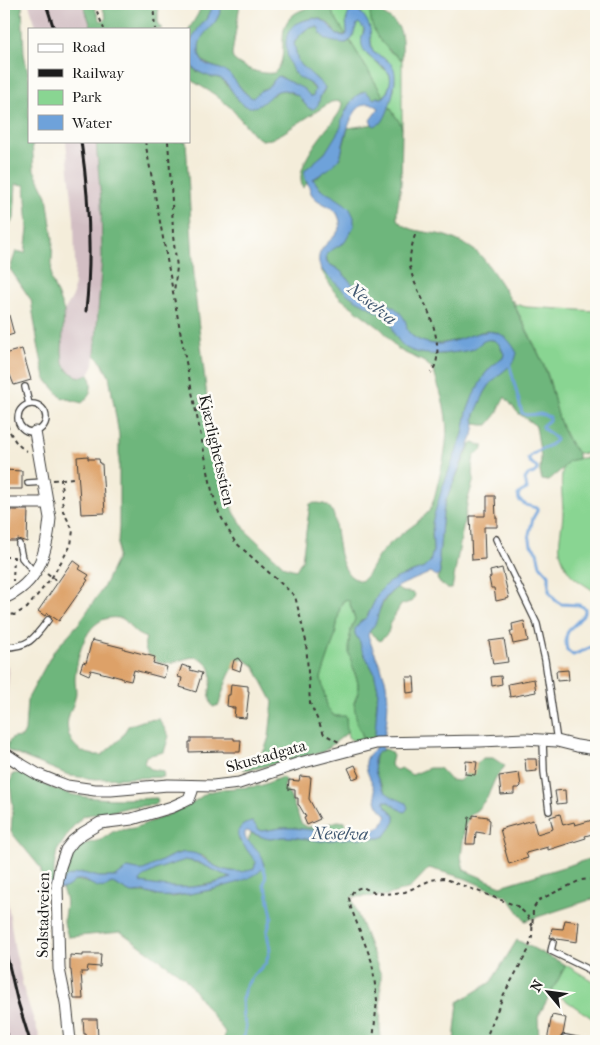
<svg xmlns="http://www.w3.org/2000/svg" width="600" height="1045" font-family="'IM FELL French Canon',serif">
	<rect width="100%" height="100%" fill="#fdfcf7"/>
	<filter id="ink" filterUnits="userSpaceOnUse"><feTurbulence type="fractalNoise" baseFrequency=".02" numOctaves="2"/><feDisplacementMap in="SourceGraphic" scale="10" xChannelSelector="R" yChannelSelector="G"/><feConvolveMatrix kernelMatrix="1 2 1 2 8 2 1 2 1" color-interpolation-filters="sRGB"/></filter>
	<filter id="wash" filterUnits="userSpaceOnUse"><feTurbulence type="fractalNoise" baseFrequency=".0096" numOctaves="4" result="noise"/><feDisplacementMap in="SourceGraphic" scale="20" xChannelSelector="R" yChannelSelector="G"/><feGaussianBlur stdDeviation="1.12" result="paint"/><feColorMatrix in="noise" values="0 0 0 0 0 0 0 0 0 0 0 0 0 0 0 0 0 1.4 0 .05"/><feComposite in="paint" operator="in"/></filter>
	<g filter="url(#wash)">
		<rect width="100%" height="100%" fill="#f4edda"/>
		<g fill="#d2bec3">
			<path d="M29,4H83L92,29H37Z"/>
			<path d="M66,141H96L101,202L102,256L95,355L94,364L89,374L84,377L77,376L68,371L63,362L62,351L64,311L73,296L75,265L74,219Z"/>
			<path d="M4,665L8,666L9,675L4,735Z"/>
			<path d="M4,861L8,903L14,945L24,991L41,1041H4Z"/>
		</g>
		<g fill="#89d592" stroke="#527857">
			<path d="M327,4H365L374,8L372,11L388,50L402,60V129L400,123L389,106L394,90L395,80L387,60L373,52L370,35L362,13L356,9L346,20L347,32L346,35Z"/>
			<path d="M358,23C365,24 364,31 362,36L367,55L388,72C394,81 388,89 384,97L350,41C354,36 354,28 358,23Z"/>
			<path d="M512,300L515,304L526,307L596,311V453C590,453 582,455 577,452C571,449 568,438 565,433C554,413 554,390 546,370C536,346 523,323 512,300Z"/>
			<path d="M596,457V593C587,585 573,580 567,569C564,563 561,557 560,551C558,538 563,525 563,512C563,501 558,471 566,463C572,457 589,458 596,457Z"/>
			<path d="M346,600L349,601L355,619L351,630L349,644L353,668L358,683V693L354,703L363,737V740C358,742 352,741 348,737L346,726V717L334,716L327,707L321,678L335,636L340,607L343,601Z"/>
			<path d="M566,965L596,983V1021L552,991Z"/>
		</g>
		<g fill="#6eb67c" stroke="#45694c">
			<path d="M4,4H22L24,54L29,78V141H32L34,170L47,196L53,239L51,279L64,311L62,351L63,362L68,371L77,376L84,377L89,374C93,386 92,395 82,403L61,397L45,378L38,344L31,300L10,269L16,251L25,253L28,229L25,185L16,184L14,219L4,232Z"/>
			<path d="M83,4H94L96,11L100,20L104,21L106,17L101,4H152L158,10V24L162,29H92Z"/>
			<path d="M202,4H214L208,17L189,44V29L198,14Z"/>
			<path d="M223,4H240L232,54L233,59C243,68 260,75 274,73C295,54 266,21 307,8C314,6 320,4 327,4L346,35H337C334,32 333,28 330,25C318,13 304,19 292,27L293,72C300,79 310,82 315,90L313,96H309L280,76L276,78L267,88L260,91L253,98L250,97C241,90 236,80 228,74C219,65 200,67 199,52C199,46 199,41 202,36C206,31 211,27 215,22C219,16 221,10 223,4Z"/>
			<path d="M374,8C402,26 403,26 402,60C384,46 373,38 370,14Z"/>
			<path d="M313,27H318L322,35L346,43L350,41L384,97L382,98L377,97L374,99L362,92C353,98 347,106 343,117C342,120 342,124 341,128C335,143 322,158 309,167L307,183L303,188C302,185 301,183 301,180C299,164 319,138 329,126C334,119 342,112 342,103L339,101L331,102L283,133L271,139L262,140L255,136L230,107L214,94L189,79V63L196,71L206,75L222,79L235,95L239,101L273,95L278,91L284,90L299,96L307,107L318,104C319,97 325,91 325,87L298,62L294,44C299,35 304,30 313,27Z"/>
			<path d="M389,106L400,123L402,129L401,184L397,211V219C409,233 426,231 442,235C454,238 470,246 479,254C484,259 489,266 493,272C507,292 518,313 529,335C534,346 541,357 545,369C556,396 556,431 578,453V459C565,461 569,462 561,470C557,474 552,477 548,481L542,480L540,472L541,457L536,426L518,413L505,397L501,404L497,414L488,425H481L475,423C473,416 477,411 479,404C487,386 495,377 511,365L496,332L487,331L481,332C459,339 430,353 410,334C404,327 403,315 394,307C381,301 367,295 356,287C349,282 346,275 339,270C331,264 325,265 327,253L351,232L333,196L321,190L313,179L318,177L340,158L348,128L381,123L385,116Z"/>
			<path d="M96,141H186L195,293L209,415L216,455L225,491L234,512L247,532L285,567L296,570L302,560L310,504C317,502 327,503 331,509C334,514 335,520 335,524C338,539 338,557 346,570C349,576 354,579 361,581C370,574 373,563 380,554C390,542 403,533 415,524C419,520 425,516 429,511C434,502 436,491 438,482C448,444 451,423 438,385C436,380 435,372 431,368C424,359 408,356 398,349C391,343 388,335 381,329L340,298L333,290L320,268L357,300L373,309L389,320L393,325L394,333L399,340L406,347L420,353L443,354L471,350L475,347L479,343L487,339L494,340L498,342L504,354L503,358L492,366L485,374L473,397L467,412L463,434L442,489L432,534L433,551L430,562L424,568L407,574L379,592L367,617L359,623L355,634L360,642L361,648L374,672L378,689L376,711L377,715L375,734L377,738L363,740L362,734L357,724L355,711L354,703L358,693V683L349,654V644L351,630L355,619L349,601L346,600L343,601L340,607L335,636L321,678L327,707L334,716H346L347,733L323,752L253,769H243L242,766L258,757L265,749L269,737L273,702L254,666L244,659L237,661C228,675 223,689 219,705L213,707C203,692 221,673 203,660C189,650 172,671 155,660C151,658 149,657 147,653C144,646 144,644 146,638C142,636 138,635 135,632C129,628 128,619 119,618C87,613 77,654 75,679C75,685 77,692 75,698C74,705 69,712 68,719C65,735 74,751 90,754C94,755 98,755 102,755L120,739L128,726L145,720L159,719L169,736L164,752L146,756L144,763L151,769L163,771L164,777L95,779L71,776L9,751L7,748C10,737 11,738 22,737L25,731L27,700L53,652L79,623L103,588L117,558L119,527V435L109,376L99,359L95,355L102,256L101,202Z"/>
			<path d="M474,443L478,445H483V449L474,456L472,467L474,479L468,499L452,589H447L438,581L437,578L440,573L439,556L443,512L446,500L470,445Z"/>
			<path d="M397,587C401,595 408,590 415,594L413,601L401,605L391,622L388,633L380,641L369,632C374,626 375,621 378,614C382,603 388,594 397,587Z"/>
			<path d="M385,749L390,751L393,756L391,764L392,767L396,770L401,768L412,775L429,768H439L450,780L459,781L483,758H493L505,766L495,779L487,798L477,810L470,815L465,825L461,857L464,870L501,886L596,857V898L525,921L508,897L464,878L429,868L410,888L385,896L351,897L381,975L380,1041H224L225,1032L184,977L121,932L68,937C67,932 64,926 64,921C64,907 69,904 62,889L68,886L76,880L105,887L112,883L115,884L127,891L134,893H146L159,896L173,897L212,890L231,884L262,869L264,865L254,847L248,841L251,833L265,838L271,839L281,837H292L321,841L352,838H380C388,831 395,826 395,815C391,810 384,807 384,801H387C386,783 369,778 376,753Z"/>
			<path d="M20,773C34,780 48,787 63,792C90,801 129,799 157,798L158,802L154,805L129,807L110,812L94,814L83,816L72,828L57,851L54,867V882L50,883L43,879L40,867L11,832L13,806L10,784L13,774Z"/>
			<path d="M282,777L286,781L284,788L290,796L301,823L307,827H317L338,821L345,822L347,827L343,833L328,835L320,831L293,828H281L262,831L258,829L253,822C248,822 244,824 240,828L239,841L242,843L256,862L254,869L248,871L238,872L224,870L213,865L203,856L184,852L173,855L142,871L128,868L116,877H99L83,873L62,881L66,862L80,845L101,840L114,831L134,828L165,816L189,805L208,792L223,789L260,786Z"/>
			<path d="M185,860C201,862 215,871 230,877L231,878C196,889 177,890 141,883L140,881C150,869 171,865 185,860Z"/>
			<path d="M517,940L566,965L538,1017L539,1041H454L458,1002L491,982Z"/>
		</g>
		<path fill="#6ea2da" stroke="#455f7b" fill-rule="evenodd" d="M214,4H223C221,10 219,16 215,22C207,32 198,37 199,51C199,55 200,59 203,62C210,68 221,67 228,73C237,81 242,94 253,98L260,91L267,88L278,76L304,89L310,96H313L315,90L314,87C308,81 298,79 293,71C290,65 288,59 287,53C284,36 288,25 306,20C313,18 318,18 324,21C330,25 332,30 337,35L345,36L347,34C347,29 346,23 347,18C352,0 365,15 369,25C372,33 369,42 373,52C380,57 391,60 394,69C398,79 389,115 381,123C380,123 375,126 374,126L372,124L370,120L379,108C356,91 347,129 343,145C342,149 342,153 340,157C336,165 320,175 313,179L321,190L333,196L345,204L350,209L354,217V226L345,242L327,253C324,265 331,264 339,270C345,274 349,282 355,286C367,296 383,299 395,308C399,311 403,316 405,320C407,324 406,328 408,331C412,339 427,344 435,344C442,345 448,342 454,341C482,332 500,321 517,353L515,360L511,365L499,375L491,383L485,392L475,414L474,419L475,423L473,435L446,500L443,512L439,556L440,573L436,576L431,572C412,582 394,583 382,603C379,609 378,616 376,622C374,627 369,630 368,635C372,650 381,664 385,679C391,702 386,727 382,750C380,751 377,752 376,754C369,762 380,789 388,794C393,798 400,800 406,803L408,808L405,812L402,811L387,801H384L386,807L395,815V821L391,828L385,836L380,838H352L321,841L292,837H281L271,839L265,838L247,831L245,832V836L246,839C253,846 267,856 263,867C258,883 176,899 159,896C154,895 149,893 144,892C138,892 134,894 129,892C123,889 118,885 112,883C109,884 107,886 105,887C95,890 87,878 77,880C73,881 73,883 70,885C64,890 58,889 50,888V883L62,881L67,877L76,874L83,873L99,877H116L128,868C133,869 139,871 143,870C147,869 150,866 154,865C166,859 179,850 193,853C202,855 206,861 213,865C225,872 241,874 254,869L256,862L242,843C232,833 241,823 253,822L258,829L262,831L281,828H293L320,831L329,835L374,830L382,825L387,816C385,813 381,810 379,807C375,801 376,795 374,788C371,778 363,769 367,758C368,754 372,753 374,749C377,745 377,738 375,734L378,689L374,672L361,648L360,642L355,634V629L359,623L367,617L379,592L388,583L397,578L424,568L430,562L433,551L432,523L435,512L442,489L463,434L467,412L473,396L485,374L492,366L503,358L504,354C501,348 499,341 493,340C483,338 480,345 473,349C468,351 463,351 458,352C441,354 422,357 406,348C402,345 396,338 394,333C392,328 393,324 388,320C379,311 367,306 356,300C346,294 339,286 330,278C323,271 317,267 319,256C322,241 345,236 339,218C336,206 321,205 314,197C310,194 310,188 308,184C304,178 304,177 305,170L325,153L341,127L342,119L349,105L356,96L365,91L374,99L377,97C379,98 382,99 384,97C388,94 392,79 390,75C389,71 384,69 382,66C369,57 356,49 364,31V29L359,23L357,24L352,39L346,43C339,43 326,42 322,35C320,33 320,30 318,27C306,26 300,34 294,43L298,62L325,87C324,91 321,93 320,97C319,101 319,105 315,108C308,113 303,99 298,96C294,93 288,90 283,90C271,90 265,106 253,107C239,109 233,88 223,80C219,77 216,77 212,77C203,75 194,70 189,63V44L198,29L208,17ZM185,860L197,862L231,878C201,890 173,889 141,883L140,881C150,869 171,865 185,860Z"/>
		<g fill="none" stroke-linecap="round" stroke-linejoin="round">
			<g stroke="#6ea2da" stroke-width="3">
				<path d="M509,362L522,413L526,415L540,414L550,417L549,420L542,426C545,433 554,433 556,440C549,449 534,449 528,459L530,462L537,467V470L534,473L528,475L525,479L527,489L521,492L518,495L519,500L526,505L537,508V511L533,518L529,534L531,545L537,552L540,565L549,575V591L555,600L561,604L579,605L585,608V612C575,629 562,626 567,650L573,655L594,646H596"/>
				<path d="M243,1041L246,1025L243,1018L242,999L246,986L253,976L266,963L270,949L267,933L272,916L267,891L264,885C266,877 267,872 261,865"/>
			</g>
		</g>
		<g id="blocks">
			<g fill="#dda168">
				<path d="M4,304H6L14,334L4,337Z"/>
				<path d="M22,349L31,380L14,385L10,375L9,376L4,354Z"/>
				<path d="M88,456V459H99L100,464H102L105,513L81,514L77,457Z"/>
				<path d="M4,470L22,471V489H4Z"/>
				<path d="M487,496H495L496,518H497V527H484L485,559L472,560L470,516H485V510H487Z"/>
				<path d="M10,510H28L27,542L18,539L15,541H8Z"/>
				<path d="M73,560L81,566L79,569L89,575L86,579L88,580L59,621L47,613L45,616L38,611Z"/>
				<path d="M502,568L509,598L496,601L494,588H491L489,578L491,577L490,571Z"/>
				<path d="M524,621L528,641L513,644L510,631H513L512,624Z"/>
				<path d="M504,639L508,662L493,664L489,641Z"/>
				<path d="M92,640L124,648V649L155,657L153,663L167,667L164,678L134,670L131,681L122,679V678L91,670L89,675L80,671L83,662L86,663Z"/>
				<path d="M238,658L242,663L240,671L232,668L234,660Z"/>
				<path d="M182,665L191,668L190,670L202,673L196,692L180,687L182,678L178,677Z"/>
				<path d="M568,670L569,680L557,681L556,671Z"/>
				<path d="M501,676L502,684L492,686L491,677Z"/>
				<path d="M406,677H414L415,692L407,693Z"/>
				<path d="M534,679L536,692L510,697L508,684Z"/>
				<path d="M231,684L248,686V691H249L246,718L234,717L235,708H232V707L227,706L228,695H230Z"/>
				<path d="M191,738H234V740H241L240,752H223V751L189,752V742H191Z"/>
				<path d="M525,759H536L537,771L526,772Z"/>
				<path d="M466,761L477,762L475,775L465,774Z"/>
				<path d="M355,765L360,776L353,779L348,768Z"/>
				<path d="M519,773L521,786L519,788H514V794L501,795L499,776Z"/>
				<path d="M300,776L311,777L309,799L320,819L307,825L304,818L306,817L299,805H298V798H295V790L288,789L289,780L299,781Z"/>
				<path d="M565,790L566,803L557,804L555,791Z"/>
				<path d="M560,814L563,825L574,822L575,825L596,819V833L585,836L586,838L548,850V847L526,853L528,858L509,864L505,850H506L500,829L533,820L537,834L553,829L550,817Z"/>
				<path d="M473,815L488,817V819L490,820L489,834L476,832L475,844H466L469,817L473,818Z"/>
				<path d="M565,920L579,922L577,942L557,939L554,937L550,938L552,928L563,929Z"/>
				<path d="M83,954H101L100,967L88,966L87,972H81L83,999H74L71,970H70V955L83,956Z"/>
				<path d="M552,1015L566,1018L563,1034L560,1038L561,1041H547Z"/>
				<path d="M83,1019H97L98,1039H87L86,1034H84Z"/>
			</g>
		</g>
	</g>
	<g filter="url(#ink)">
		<use href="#blocks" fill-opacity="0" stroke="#3c3b38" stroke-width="1"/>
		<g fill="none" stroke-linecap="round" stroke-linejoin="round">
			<g stroke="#3c3b38" stroke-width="8">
				<g id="service">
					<path d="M25,387L29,404"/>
					<circle cx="32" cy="418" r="14"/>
					<path d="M28,483L44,482"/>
					<path d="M496,539L537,624L545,660L557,741"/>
					<path d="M19,544L22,558L35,573"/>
					<path d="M4,647C29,647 34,639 48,620"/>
					<path d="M543,740L544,772L549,811"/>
					<path d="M553,942L551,951L586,968L596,979"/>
					<path d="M565,1038L580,1041"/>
				</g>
			</g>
			<g stroke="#3c3b38" stroke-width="13">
				<g id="minor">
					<path d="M4,505L8,503H48"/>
					<path d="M4,598C39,583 47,552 50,518L35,432"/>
					<path d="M4,753L22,765L39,775L54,781L67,786L95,790H111L168,785L213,786L239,783L300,763L376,743L480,741L525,739L557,741L577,746L596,749"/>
					<path d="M70,1041L66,1003L59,969L57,885L60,867L66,850L73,841L83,833L100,823L132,819L172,807L183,802L189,799L192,791V786"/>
				</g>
			</g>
			<g stroke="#3c3b38" stroke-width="2" stroke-dasharray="4 4" stroke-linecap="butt">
				<path d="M94,4L104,29"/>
				<path d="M153,4L155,29"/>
				<path d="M145,141L186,362L212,491L219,513L235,542L295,596L306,641L310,703L324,734L339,742"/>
				<path d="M168,141L172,201L173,236L177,267L174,292"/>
				<path d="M415,235C412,245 409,256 410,266C412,279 418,290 424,302C432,317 441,346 436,363C435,366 433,370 431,373"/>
				<path d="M4,417C9,430 14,445 27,451"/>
				<path d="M53,480L74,478"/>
				<path d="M4,557H14L13,581"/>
				<path d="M47,573L56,580"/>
				<path d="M4,612L14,615L27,608L52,577L71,545L73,530L63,511L61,479"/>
				<path d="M488,1033L504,994L528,951L532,937L533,909L539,900L581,880L589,879L596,881"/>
				<path d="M373,1041L377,1000L372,962L351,908L349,898L354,890L362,887L373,892L385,894L405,892L431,880L443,878L517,906L527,915L533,928"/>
			</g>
			<use href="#service" stroke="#fff" stroke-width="5.5"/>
			<use href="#minor" stroke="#fff" stroke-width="11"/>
			<g stroke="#1c1c1c" stroke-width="3">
				<path d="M46,4L54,29"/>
				<path d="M81,141C89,197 92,254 86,311"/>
				<path d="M4,944L17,999L30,1041"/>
				<path d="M4,1028L9,1041"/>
			</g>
		</g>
	</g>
	<g text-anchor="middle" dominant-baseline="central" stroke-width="5" stroke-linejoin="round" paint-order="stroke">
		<g font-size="16" fill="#1c1c1c" stroke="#fdfcf7">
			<text transform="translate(217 450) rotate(77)">Kjærlighetsstien</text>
			<text transform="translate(266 756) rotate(-16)">Skustadgata</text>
			<text transform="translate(43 915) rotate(-89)">Solstadveien</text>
		</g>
		<g font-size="18" font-style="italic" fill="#415871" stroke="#fdfcf7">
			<text transform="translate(372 304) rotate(39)">Neselva</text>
			<text transform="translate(340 834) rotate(1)">Neselva</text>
		</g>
	</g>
	<rect width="600" height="1045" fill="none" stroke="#fdfcf7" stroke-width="20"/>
	<rect x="28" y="28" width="162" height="115" fill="#fdfcf7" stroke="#a3a29f"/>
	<rect x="38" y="44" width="25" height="8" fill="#ffffff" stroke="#a3a29f"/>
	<text x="72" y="52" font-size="15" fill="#1c1c1c">Road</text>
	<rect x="38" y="69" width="25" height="8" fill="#1c1c1c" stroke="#a3a29f"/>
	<text x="72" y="78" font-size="15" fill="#1c1c1c">Railway</text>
	<rect x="38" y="90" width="25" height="15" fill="#89d592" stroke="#a3a29f"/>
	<text x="72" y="102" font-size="15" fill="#1c1c1c">Park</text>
	<rect x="38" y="115" width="25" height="15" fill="#6ea2da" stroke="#a3a29f"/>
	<text x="72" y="128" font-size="15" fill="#1c1c1c">Water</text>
	<g transform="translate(548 992) rotate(299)" stroke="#fdfcf7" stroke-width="4" paint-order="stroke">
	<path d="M0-4L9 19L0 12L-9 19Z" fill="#1c1c1c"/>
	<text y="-8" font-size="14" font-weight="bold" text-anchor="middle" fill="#1c1c1c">N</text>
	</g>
</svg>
